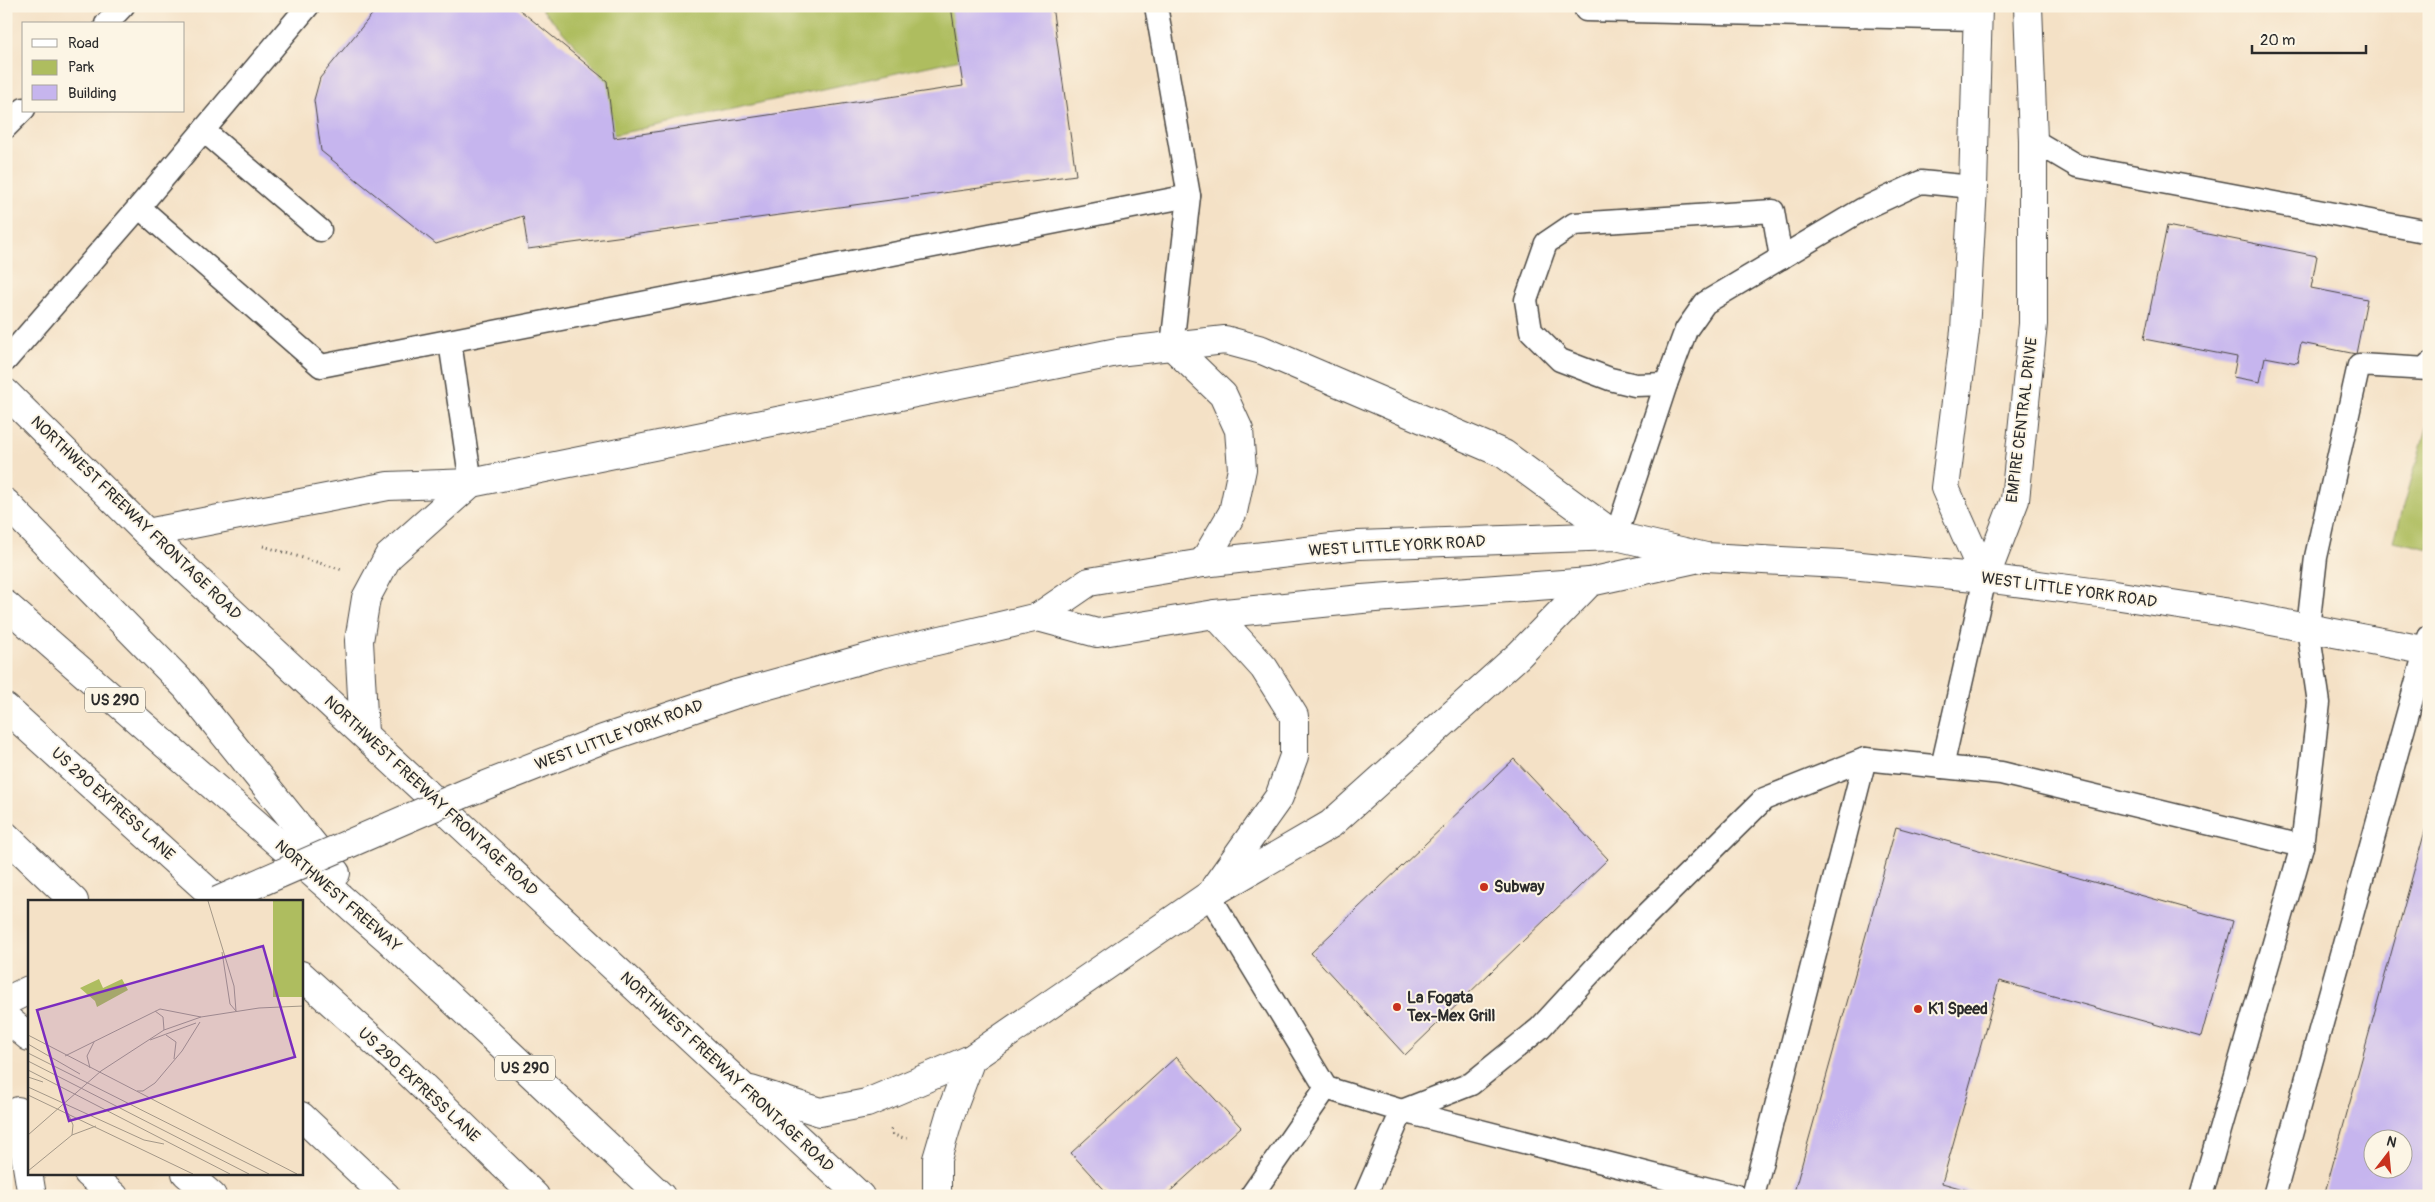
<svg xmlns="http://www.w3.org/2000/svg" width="2435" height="1202" font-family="Pangolin,sans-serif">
	<rect width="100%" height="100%" fill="#fcf5e5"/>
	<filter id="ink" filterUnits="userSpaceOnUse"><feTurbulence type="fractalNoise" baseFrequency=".02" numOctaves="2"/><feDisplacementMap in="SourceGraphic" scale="10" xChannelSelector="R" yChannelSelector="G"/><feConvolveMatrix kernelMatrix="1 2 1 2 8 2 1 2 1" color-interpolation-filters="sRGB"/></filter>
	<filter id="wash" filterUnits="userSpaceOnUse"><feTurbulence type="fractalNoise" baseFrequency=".0096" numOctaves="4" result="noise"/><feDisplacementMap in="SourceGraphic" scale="20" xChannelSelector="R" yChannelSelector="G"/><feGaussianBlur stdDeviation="1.12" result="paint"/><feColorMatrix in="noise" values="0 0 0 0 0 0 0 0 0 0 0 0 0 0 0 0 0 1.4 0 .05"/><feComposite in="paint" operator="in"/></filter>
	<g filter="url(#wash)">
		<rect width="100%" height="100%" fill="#f4e1c6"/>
		<g fill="#aebd5f" stroke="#6c7445">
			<path d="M539,6H953L965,58L600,138L584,101L601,74Z"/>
			<path d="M2429,418V549L2394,541Z"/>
		</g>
		<g id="blocks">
			<g fill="#c6b5ee" fill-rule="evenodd">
				<path d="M379,6H515L607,81L614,138L963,86L951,6H1052L1076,175L528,249L523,216L436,244L321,151L314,100L320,78Z"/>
				<path d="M2167,226L2317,256L2311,288L2367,299L2356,354L2301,343L2297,363L2265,357L2260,382L2233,377L2237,357L2144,339Z"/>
				<path d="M1514,759L1608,859L1405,1055L1311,953Z"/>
				<path d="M2428,820L2429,1196H2324ZM2372,1140H2402V1170H2372Z"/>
				<path d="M1896,827L2233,921L2201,1037L1999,981L1942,1183L1988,1196H1793Z"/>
				<path d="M1176,1057L1241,1127L1165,1196H1110L1071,1153Z"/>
			</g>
		</g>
	</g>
	<g filter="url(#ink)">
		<use href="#blocks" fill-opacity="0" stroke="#494642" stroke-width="1"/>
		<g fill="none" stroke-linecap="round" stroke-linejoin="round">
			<g stroke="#494642" stroke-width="25">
				<g id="lane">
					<path d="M1156,6L1189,196L1172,346"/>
					<path d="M1586,6V10L1977,19"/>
					<path d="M106,24L123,6"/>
					<path d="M6,127L24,109"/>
					<path d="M204,131L320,230"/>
					<path d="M2033,140L2077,166L2429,232"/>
					<path d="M139,207L321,366L1189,196"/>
					<path d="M450,342L471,483"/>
					<path d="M6,360L139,207L308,6"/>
					<path d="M1666,384L1635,385L1610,379L1560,360L1531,331L1526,300L1546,243L1574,224L1773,211L1781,258"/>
					<path d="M1616,536L1666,384L1686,330L1705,303L1863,209L1921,182L1973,187"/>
					<path d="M1942,767L1985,578"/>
					<path d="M1209,895L1326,1088L1402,1111L1736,1196"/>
					<path d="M1251,1196L1326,1088"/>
					<path d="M1365,1196L1402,1111L1471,1084L1540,1028L1619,942L1764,799L1865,759L2001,773L2302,846"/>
					<path d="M1753,1196L1865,759"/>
					<path d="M2201,1196L2302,846L2319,703L2308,628L2316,557L2359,365L2428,369L2429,364"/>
					<path d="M2274,1196L2429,637"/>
				</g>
			</g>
			<g stroke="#494642" stroke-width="30">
				<g id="secondary">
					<path d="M1978,6L1973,187L1965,331L1945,488L1985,578"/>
					<path d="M1172,346L1223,395L1239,430L1242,469L1233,512L1203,563"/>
					<path d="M6,393L147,533L860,1196"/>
					<path d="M147,533L388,486L471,483L1117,352L1225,340L1262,350L1504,454L1616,536"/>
					<path d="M1985,578L2015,500L2033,324V140L2028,6"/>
					<path d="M1038,617L1097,633L1215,614L1362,599L1590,582L1699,558"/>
					<path d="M736,694L881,654L1038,617L1089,582L1203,563L1358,545L1616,536L1706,557L1840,564L1985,578L2114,595L2224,612L2429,651"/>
					<path d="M364,733L359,641L366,598L388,557L471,483"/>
					<path d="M1215,887L1279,797L1294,756V716L1264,668L1215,614"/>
					<path d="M6,1001L29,990"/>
					<path d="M751,1090L820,1112L867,1103L971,1059L1209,895L1331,824L1519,655L1590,582"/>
					<path d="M18,1111L32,1196"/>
					<path d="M88,1173L114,1196"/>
					<path d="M937,1196V1159L950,1115L971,1059"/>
				</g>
			</g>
			<g stroke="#494642" stroke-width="30">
				<g id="highway">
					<path d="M6,503L186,687L336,873"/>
					<path d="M6,605L389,940L661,1196"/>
					<path d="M6,708L219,901"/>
					<path d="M6,836L74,901"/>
					<path d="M301,975L402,1066L535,1196"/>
					<path d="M6,1018L29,1037"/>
					<path d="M301,1116L386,1196"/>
					<path d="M186,1173L212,1196"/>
				</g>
			</g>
			<g stroke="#494642" stroke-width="3" stroke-dasharray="1 4" stroke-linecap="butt">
				<path d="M263,546L343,570"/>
				<path d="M891,1129L893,1135L908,1139"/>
			</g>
			<use href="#lane" stroke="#fff" stroke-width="22"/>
			<use href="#secondary" stroke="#fff" stroke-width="28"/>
			<use href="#highway" stroke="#fff" stroke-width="28"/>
			<g stroke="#494642" stroke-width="30" stroke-linecap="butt">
				<path id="secondary-bridge" d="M217,901L466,793L603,739L736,694"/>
			</g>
			<use href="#secondary-bridge" stroke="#fff" stroke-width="28"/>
		</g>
	</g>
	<g fill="#c8321e" stroke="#fcf5e5" stroke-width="2">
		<circle cx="1484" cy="887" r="5"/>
		<circle cx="1397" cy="1007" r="5"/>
		<circle cx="1918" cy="1009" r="5"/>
	</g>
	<g text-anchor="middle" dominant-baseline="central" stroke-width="4" stroke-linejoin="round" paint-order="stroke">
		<g fill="#fcf5e5" stroke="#6a6863" stroke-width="1">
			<rect x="85" y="687.5" width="60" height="25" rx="4"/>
			<rect x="495" y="1055.5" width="60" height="25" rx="4"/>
		</g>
		<g font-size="15" font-weight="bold" fill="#2b2b2b">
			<text x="115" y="700">US 290</text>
			<text x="525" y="1068">US 290</text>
		</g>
		<g font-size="16" fill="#2b2b2b" stroke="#fcf5e5">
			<text transform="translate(2022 420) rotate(-83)">EMPIRE CENTRAL DRIVE</text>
			<text transform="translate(136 518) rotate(44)">NORTHWEST FREEWAY FRONTAGE ROAD</text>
			<text transform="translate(1397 546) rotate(-3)">WEST LITTLE YORK ROAD</text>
			<text transform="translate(2069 590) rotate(8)">WEST LITTLE YORK ROAD</text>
			<text transform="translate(619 735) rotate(-20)">WEST LITTLE YORK ROAD</text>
			<text transform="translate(431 796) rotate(43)">NORTHWEST FREEWAY FRONTAGE ROAD</text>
			<text transform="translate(113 804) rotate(42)">US 290 EXPRESS LANE</text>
			<text transform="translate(338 896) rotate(41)">NORTHWEST FREEWAY</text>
			<text transform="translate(727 1072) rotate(43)">NORTHWEST FREEWAY FRONTAGE ROAD</text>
			<text transform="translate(419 1085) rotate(43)">US 290 EXPRESS LANE</text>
		</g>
		<g font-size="16" font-weight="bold" fill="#2b2b2b" stroke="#fcf5e5" text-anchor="start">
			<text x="1494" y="887">Subway</text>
			<text x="1407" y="998">La Fogata<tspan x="1407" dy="18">Tex-Mex Grill</tspan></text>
			<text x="1928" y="1009">K1 Speed</text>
		</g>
	</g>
	<g transform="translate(28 900)">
		<rect width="275" height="275" fill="#f4e1c6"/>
		<path d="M245,1H275V97H245ZM71,79L75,88L94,79L100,90L69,107L67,101L52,88Z" fill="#aebd5f"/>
		<path fill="none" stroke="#a49888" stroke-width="1" d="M180,1L206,86L208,111M194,52L202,104L208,111M127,111L135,117L136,130M0,135L269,274M138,135L148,142L146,159M122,140L168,123M0,144L52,174M0,153L241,274M37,156L132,109L173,117M0,161L221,274M62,168L59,156L66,142M0,170L202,274M0,177L15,182M0,187L116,240L136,244M109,191H115L127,183L154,151L172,122M0,195L165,274M40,213L45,225L44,235M0,235L73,171L136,130L173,117L231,108L275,106M0,271L44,235L68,226"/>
		<path fill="#7b2cbf" fill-opacity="0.15" stroke="#7b2cbf" stroke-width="2.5" d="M235,46L267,157L41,221L9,110Z"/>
		<rect width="275" height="275" fill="none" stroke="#2b2b2b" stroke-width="2.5"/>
	</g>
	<rect width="2435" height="1202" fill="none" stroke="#fcf5e5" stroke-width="25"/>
	<rect x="22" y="22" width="162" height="90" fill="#fcf5e5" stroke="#a8a49b"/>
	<rect x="32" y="39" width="25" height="8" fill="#ffffff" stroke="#a8a49b"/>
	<text x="68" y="48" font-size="15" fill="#2b2b2b">Road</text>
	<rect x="32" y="60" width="25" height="15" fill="#aebd5f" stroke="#a8a49b"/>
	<text x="68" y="72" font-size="15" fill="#2b2b2b">Park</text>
	<rect x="32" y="85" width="25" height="15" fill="#c6b5ee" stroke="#a8a49b"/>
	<text x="68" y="98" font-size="15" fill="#2b2b2b">Building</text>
	<g transform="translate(2388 1154) rotate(16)"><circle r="24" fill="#fcf5e5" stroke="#a8a49b"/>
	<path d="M0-4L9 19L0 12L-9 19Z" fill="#c8321e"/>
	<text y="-8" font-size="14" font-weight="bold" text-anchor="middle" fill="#2b2b2b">N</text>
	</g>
	<path d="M2252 45v8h114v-8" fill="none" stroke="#2b2b2b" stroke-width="2.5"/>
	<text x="2260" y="45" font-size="15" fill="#2b2b2b" stroke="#fcf5e5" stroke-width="4" paint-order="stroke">20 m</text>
</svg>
